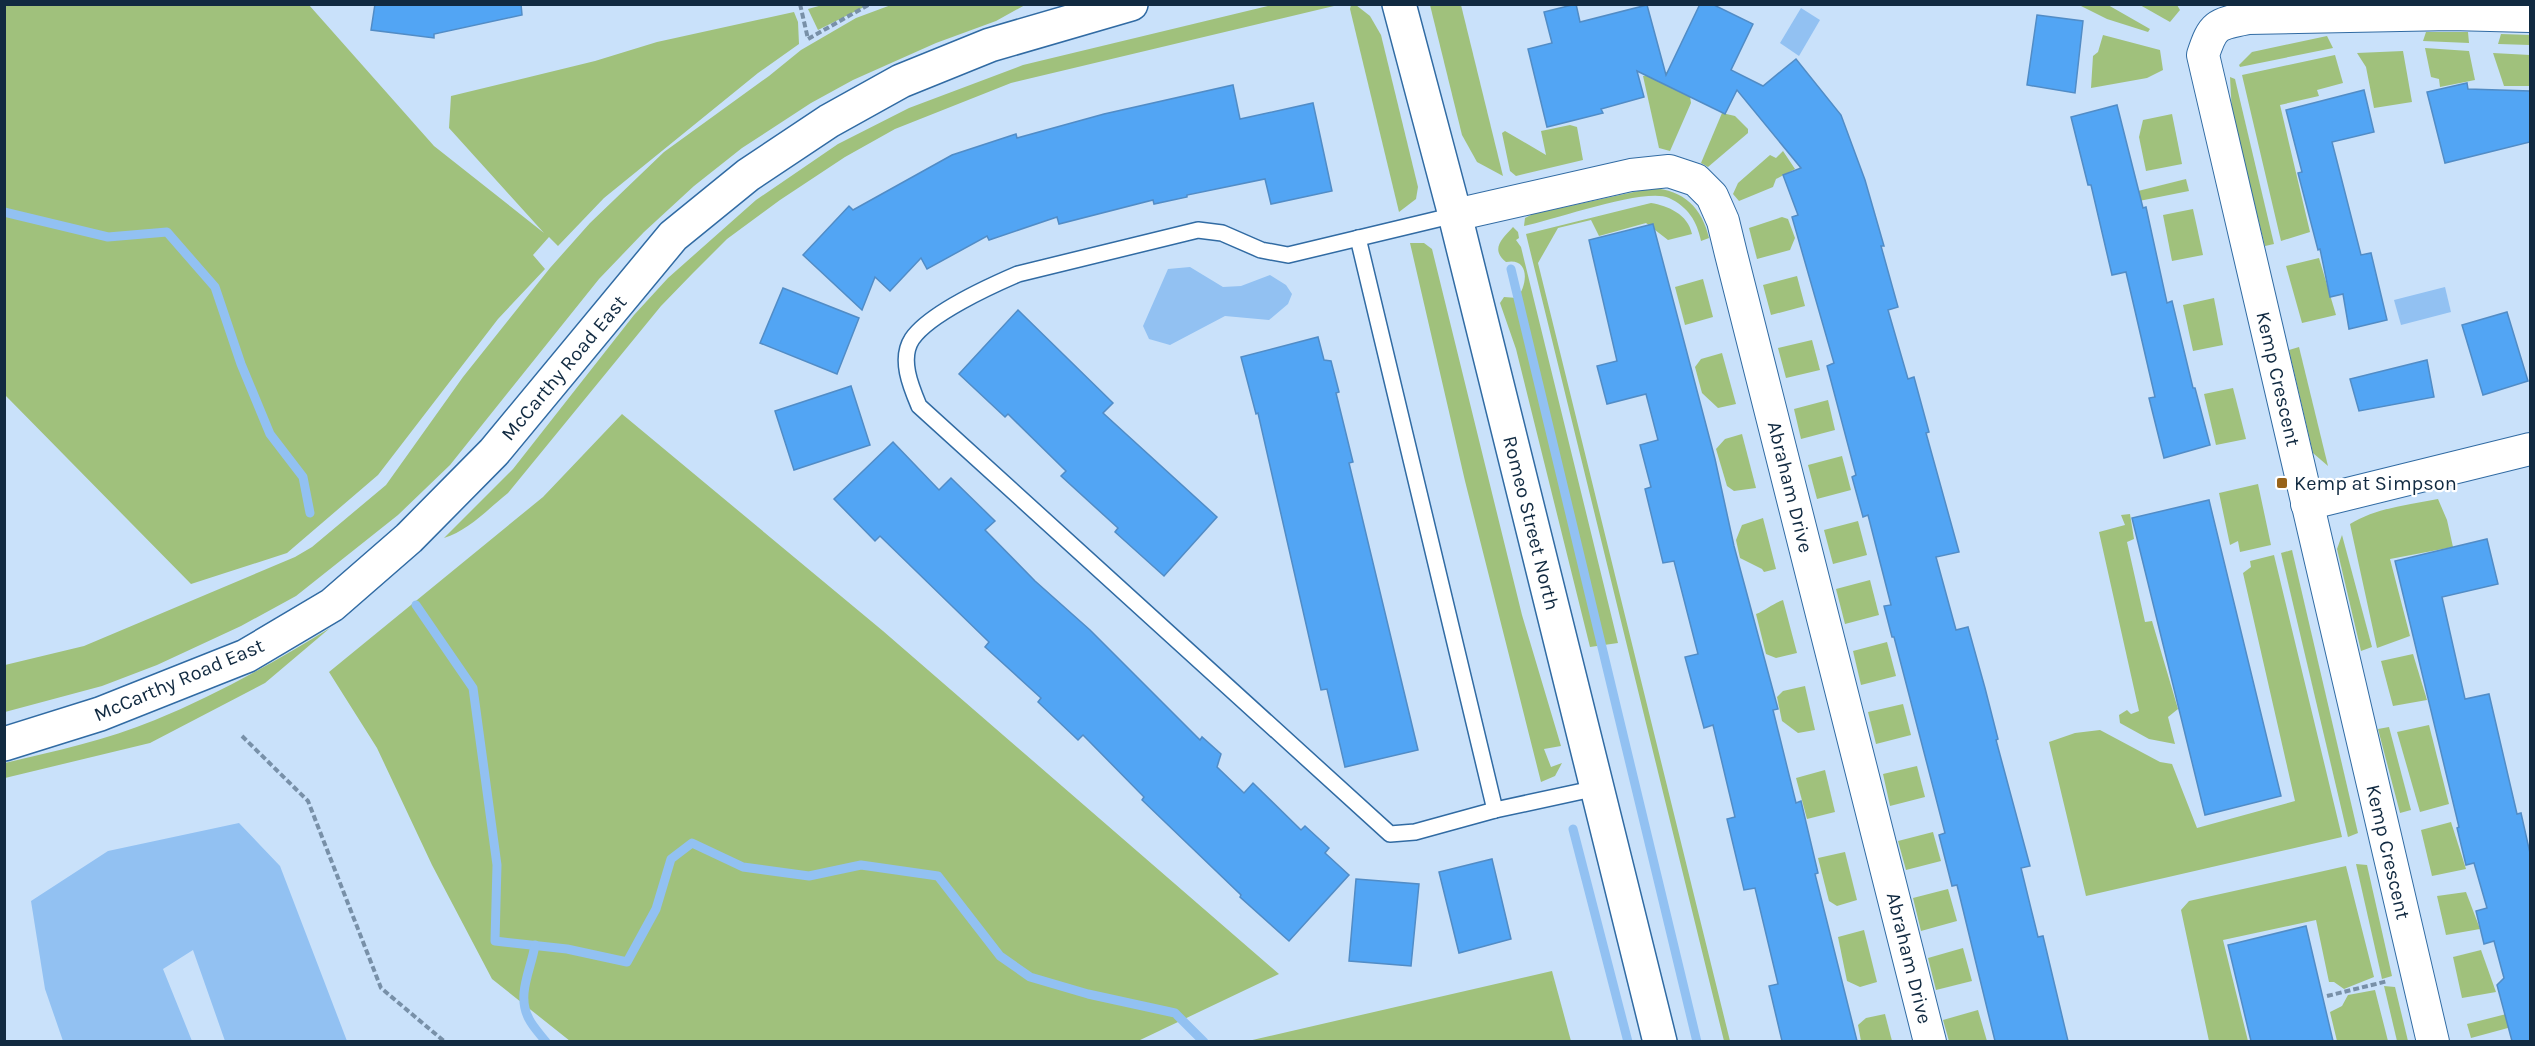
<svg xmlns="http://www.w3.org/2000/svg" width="2535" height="1046" font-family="Karla,sans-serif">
	<rect width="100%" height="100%" fill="#c9e1fa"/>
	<g fill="#a0c17c">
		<path d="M826,4H868V5L818,30L808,9Z"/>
		<path d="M1276,4L1334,6L1011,83L895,129L845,157L780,200L727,239L693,273L661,306L508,493C489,508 468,531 444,538L513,469L634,315L668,278L756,200L838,144L909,108L1023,65Z"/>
		<path d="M4,5H309L434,146L544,233L449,128L451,96L595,61L657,42L794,12L798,22L799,44L758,73L604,198L558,246L549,237L533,255L545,269L498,319L378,475L287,553L191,584L5,395Z"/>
		<path d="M891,5H1025L996,21L936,43L853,80L811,103L742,148L694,186L644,232L599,279L450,465L398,515L296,596L241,626L157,665L102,686L5,712V665L84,646L295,557L312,547L386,485L463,377L550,268L590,223L664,152L769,76L801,50L856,18Z"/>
		<path d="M1351,5H1356L1370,16L1381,35L1418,187L1416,199L1399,212L1350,9Z"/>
		<path d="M1430,5H1461L1503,176L1477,162L1462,135Z"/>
		<path d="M2079,5H2108L2150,29L2148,32L2107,19Z"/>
		<path d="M2140,5H2177L2180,10L2170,22Z"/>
		<path d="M2426,32H2468L2469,43L2423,41Z"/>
		<path d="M2501,34L2530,35V45L2498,44Z"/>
		<path d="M2103,35L2160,50L2163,70L2147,78L2091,88L2093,56L2098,52Z"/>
		<path d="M2327,36L2333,48L2240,67L2239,65L2252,52Z"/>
		<path d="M2425,48L2469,51L2475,80L2440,87L2439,79L2431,77Z"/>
		<path d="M2403,51L2412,102L2374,108L2366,67L2357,53Z"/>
		<path d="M2493,53L2530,55V86H2504Z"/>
		<path d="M2335,55L2343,83L2317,90L2319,96L2280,105L2310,232L2281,241L2242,75Z"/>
		<path d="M1686,69L1691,103L1670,151L1659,148L1643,76Z"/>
		<path d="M2230,77L2235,79L2274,244L2265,246L2232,113Z"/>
		<path d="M1722,113L1735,116L1748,129V133L1708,167L1701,163Z"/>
		<path d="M2172,114L2182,164L2146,171L2139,137L2143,120Z"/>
		<path d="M1570,125L1577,127L1583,160L1516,176L1510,171L1502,133L1505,131L1546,155L1541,131Z"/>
		<path d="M1783,151L1795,169L1776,179L1773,187L1739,201L1733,194L1738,183L1770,155L1776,158Z"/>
		<path d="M2186,179L2189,191L2104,208L2102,200Z"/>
		<path d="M1652,188C1684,190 1702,208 1709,238L1701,241C1697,221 1688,207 1669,198C1645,187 1554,220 1524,226L1525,218L1533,214Z"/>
		<path d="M1651,203C1668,206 1688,214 1692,234L1668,240L1646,223L1599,236L1591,220L1558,228L1538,263L1730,1041H1724L1526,234Z"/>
		<path d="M2193,209L2203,255L2172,261L2163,215Z"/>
		<path d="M1782,217L1788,219L1795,238L1790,250L1757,259L1749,228Z"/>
		<path d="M1513,227L1518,232L1519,238L1516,240L1521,247L1618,643L1590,647L1516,349L1500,303L1504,297L1517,298C1528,285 1530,257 1506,262C1490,249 1502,239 1513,227Z"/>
		<path d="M1410,243H1424L1432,249L1522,615L1561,746L1544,749L1551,767L1562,763L1555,776L1541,782L1465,481Z"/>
		<path d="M2319,258L2336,315L2302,323L2286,266Z"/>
		<path d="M1797,276L1805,306L1771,315L1763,285Z"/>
		<path d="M1703,279L1713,317L1685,325L1675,287Z"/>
		<path d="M2214,298L2223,345L2193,351L2183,305Z"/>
		<path d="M1812,340L1820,370L1786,378L1778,348Z"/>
		<path d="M2299,347L2328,466L2313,453L2289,350Z"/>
		<path d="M1722,353L1736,404L1718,408L1702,393L1695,367L1701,359Z"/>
		<path d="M2233,388L2246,439L2216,445L2204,394Z"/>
		<path d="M1828,400L1835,430L1801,439L1794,409Z"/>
		<path d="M622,414L883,631L1279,974L1138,1041H570L492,979L432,865L377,748L329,672L543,497Z"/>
		<path d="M1742,434L1756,488L1734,491L1727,486L1716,449L1725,439Z"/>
		<path d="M1842,456L1851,490L1817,499L1808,465Z"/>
		<path d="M2258,484L2271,545L2240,552L2238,541L2230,545L2219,493Z"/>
		<path d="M2438,499L2447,520L2453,547L2390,559L2410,636L2377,648L2350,524C2376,508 2408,505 2438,499Z"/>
		<path d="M2130,514L2134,539L2127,542L2145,622L2152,621L2178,709L2168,717L2175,744L2149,739L2120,723L2119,715L2127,710L2131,714L2139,711L2099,532L2125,525L2121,515Z"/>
		<path d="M1763,518L1776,569L1764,572L1762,569L1740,558L1736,540L1742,525Z"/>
		<path d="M1858,521L1867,555L1833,564L1824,530Z"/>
		<path d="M2342,535L2372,647L2361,651L2337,549Z"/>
		<path d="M2292,550L2358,833L2348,837L2281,553Z"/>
		<path d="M2274,555L2342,837L2086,896L2049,742L2075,733L2100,730L2160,762L2172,764L2197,828L2295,801L2243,573L2251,567L2250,561Z"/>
		<path d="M1870,580L1879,615L1845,624L1836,589Z"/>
		<path d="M1783,600L1797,653L1776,658L1766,654L1756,614C1766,610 1772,604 1783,600Z"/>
		<path d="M330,628L265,683L150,743L5,778V763C55,751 107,740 155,720C216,695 273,663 330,628Z"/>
		<path d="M1887,642L1896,676L1861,685L1853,651Z"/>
		<path d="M2413,654L2427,700L2393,706L2381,661Z"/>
		<path d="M1805,686L1815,730L1798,733L1782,721L1777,697L1783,691Z"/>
		<path d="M1903,704L1911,735L1876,744L1868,712Z"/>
		<path d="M2429,725L2449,804L2420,812L2397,732Z"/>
		<path d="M2389,727L2411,810L2400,813L2378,729Z"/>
		<path d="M1917,766L1925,797L1890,806L1883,774Z"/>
		<path d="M1825,770L1835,812L1807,819L1796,778Z"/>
		<path d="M2451,822L2466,869L2432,876L2421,830Z"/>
		<path d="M1933,832L1941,861L1906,870L1898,841Z"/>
		<path d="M1845,852L1857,900L1837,906L1829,901L1818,858Z"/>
		<path d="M2356,864L2367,865L2392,976L2382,979Z"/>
		<path d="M2346,866L2374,977L2344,989L2334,982H2329L2316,920L2223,940L2248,1041H2209L2181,910L2189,901Z"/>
		<path d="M1948,889L1957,921L1921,931L1913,898Z"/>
		<path d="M2466,892L2480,929L2446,935L2437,896Z"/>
		<path d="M1864,930L1877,982L1860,987L1847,981L1838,937Z"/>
		<path d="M1963,948L1972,981L1936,990L1928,958Z"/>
		<path d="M2481,950L2496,992L2462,998L2453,957Z"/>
		<path d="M1552,971L1571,1041H1248Z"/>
		<path d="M2384,986L2395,987L2408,1041H2397Z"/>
		<path d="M2375,990L2388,1041H2337L2330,1012L2342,1006L2348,995Z"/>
		<path d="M2530,1008V1022L2471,1038L2467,1024Z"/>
		<path d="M1978,1010L1987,1041H1949L1943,1020Z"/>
		<path d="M1885,1014L1892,1041H1861L1858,1025L1866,1018Z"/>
	</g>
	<g fill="#92c1f2">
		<path d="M1801,8L1820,20L1799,56L1780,43Z"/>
		<path d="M1190,267L1223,287L1241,286L1270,275L1286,285L1292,294L1288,304L1269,320L1225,316L1170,345L1149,339L1143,326L1168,269Z"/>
		<path d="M2445,287L2451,312L2401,325L2394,300Z"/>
		<path d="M239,823L280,866L347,1041H225L193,950L163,969L192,1041H63L45,989L31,901L108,851Z"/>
	</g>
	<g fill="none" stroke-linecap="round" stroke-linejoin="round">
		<g stroke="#92c1f2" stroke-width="9">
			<path d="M4,212L108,237L167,232L215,287L241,364L270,434L303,477L310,513"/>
			<path d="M1511,269L1697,1042"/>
			<path d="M416,605L473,688L497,865L495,941L567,949L627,962L656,909L671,859L692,843L743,867L809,876L861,865L938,876L1000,956L1030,977L1088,994L1175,1013L1204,1042"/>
			<path d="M1573,829L1628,1042"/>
			<path d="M535,945C531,970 516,995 529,1019C533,1027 540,1034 546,1042"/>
		</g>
	</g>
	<g fill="#52a5f4" stroke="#518cc6" stroke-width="1.5">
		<path d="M375,4H521L522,15L434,34V38L371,30Z"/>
		<path d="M1576,4L1580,22L1647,5L1666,75L1700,4H1712L1753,24L1731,70L1763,86L1796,59L1841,115L1865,180L1884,246H1881L1898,307L1888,310L1908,379L1914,377L1929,432L1926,433L1959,552L1936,557L1956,630L1968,627L1985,688L1998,739L1996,740L2030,866L2021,868L2038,937L2043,936L2068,1041H1995L1957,885L1952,886L1939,835L1945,833L1894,637H1892L1884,606L1891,605L1868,515L1863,517L1852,477L1856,475L1827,366L1834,363L1792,217L1798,215L1783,175L1801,168L1737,90L1725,114L1637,71L1644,97L1601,109L1603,113L1547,127L1528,49L1552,43L1544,12Z"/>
		<path d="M2037,15L2083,21L2075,93L2027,85Z"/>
		<path d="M2467,83L2468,89L2530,91V142L2445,163L2427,92Z"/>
		<path d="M1233,85L1240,119L1313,103L1332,191L1271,204L1265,179L1187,195V197L1154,204L1153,200L1059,224L1057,217L989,240L987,236L927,269L921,258L890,291L875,277L862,310L803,255L849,206L853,210L952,155L1016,134L1017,138L1104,114Z"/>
		<path d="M2364,90L2374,132L2332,142L2361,255L2371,253L2387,320L2349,329L2343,294L2330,297L2320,249L2318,250L2298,173L2302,172L2286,110Z"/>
		<path d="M2117,105L2143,208L2146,207L2167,303L2172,301L2193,388H2195L2210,445L2164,458L2149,398L2155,397L2126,272L2112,275L2091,185H2088L2071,117Z"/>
		<path d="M1653,224L1715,459L1734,546L1778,709L1773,710L1796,803L1801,801L1818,873L1815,874L1857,1041H1782L1769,986L1778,984L1755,888L1744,890L1727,819L1735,817L1713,725L1704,728L1685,657L1698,654L1674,561L1663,563L1645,489L1651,487L1640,445L1658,440L1646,394L1607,404L1597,366L1617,361L1589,240Z"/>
		<path d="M783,288L859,318L837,374L760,343Z"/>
		<path d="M1018,310L1113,403L1103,413L1217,517L1164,576L1115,532L1118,528L1061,476L1066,471L1008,414L1005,417L959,374Z"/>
		<path d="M2507,312L2528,381L2483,395L2462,325Z"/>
		<path d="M1318,337L1324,360L1331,361L1339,392L1336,393L1353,462L1349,463L1418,750L1345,767L1327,689L1321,690L1258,413L1256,414L1241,357Z"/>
		<path d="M2427,360L2434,397L2359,411L2350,379Z"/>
		<path d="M851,386L870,445L794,470L775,411Z"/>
		<path d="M893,442L939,490L951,478L995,521L985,530L1035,581L1090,630L1200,740L1202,737L1221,754L1217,767L1244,793L1253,783L1301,830L1305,826L1329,848L1325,853L1349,875L1289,941L1240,897L1241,895L1142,800L1144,797L1083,735L1078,740L1038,702L1041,698L985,647L989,642L880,536L875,541L834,499Z"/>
		<path d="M2209,500L2281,796L2205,815L2132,518Z"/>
		<path d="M2487,539L2498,584L2442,597L2465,699L2489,694L2517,814L2521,813L2530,853V1041H2512L2497,985L2504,978L2494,941L2484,944L2476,911L2487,908L2474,863L2466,865L2457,828L2459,827L2395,561Z"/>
		<path d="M1492,859L1511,939L1459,953L1439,872Z"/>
		<path d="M1356,879L1419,884L1411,966L1349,961Z"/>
		<path d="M2306,926L2333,1041H2251L2228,945Z"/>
	</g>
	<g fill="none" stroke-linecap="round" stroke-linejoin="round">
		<g stroke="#316ba3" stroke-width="18">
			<g id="service">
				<path d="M1455,215L1288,255L1261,250L1222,233L1198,230L1018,274C990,286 929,314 912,339C899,359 911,387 919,406L1390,834L1415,832L1495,810L1597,788"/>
				<path d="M1358,238L1495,810"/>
			</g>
		</g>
		<g stroke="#316ba3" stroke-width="34">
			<g id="minor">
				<path d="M1455,215L1631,175L1669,171L1696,180L1712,196L1723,221L1731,254L1930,1042"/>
				<path d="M2307,504L2530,449"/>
				<path d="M2433,1042L2203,55C2213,24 2217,24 2248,18L2451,14L2530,16"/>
			</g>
		</g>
		<g stroke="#316ba3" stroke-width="36">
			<path id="tertiary" d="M4,744L100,714L246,656L332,605L409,538L494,452L673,236L748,175L829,121L901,81L990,45L1131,4"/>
		</g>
		<g stroke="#316ba3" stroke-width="36">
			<path id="secondary" d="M1399,4L1455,215L1660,1042"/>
		</g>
		<g stroke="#7890a8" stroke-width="4" stroke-dasharray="6 3" stroke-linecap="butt">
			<path d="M800,4L808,39L870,4"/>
			<path d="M242,736L308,801L381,988L445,1042"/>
			<path d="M2327,996L2388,981"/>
		</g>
		<use href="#service" stroke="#fff" stroke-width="15"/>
		<use href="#minor" stroke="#fff" stroke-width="32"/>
		<use href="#tertiary" stroke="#fff" stroke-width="33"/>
		<use href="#secondary" stroke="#fff" stroke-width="33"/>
	</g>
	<rect fill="#986319" stroke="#fff" stroke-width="2" x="2276" y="477" width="12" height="12" rx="3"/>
	<g text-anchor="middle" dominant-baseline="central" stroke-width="4.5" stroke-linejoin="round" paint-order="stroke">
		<g font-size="20" fill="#112a41" stroke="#fff">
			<text transform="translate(564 368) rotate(-50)">McCarthy Road East</text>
			<text transform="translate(2278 379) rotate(77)">Kemp Crescent</text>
			<text transform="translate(1790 487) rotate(76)">Abraham Drive</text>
			<text transform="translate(1531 523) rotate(76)">Romeo Street North</text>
			<text transform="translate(179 680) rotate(-23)">McCarthy Road East</text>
			<text transform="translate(2388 852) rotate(77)">Kemp Crescent</text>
			<text transform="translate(1909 958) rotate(76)">Abraham Drive</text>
		</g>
		<g font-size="20" fill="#112a41" stroke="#fff" text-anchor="start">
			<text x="2294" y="483">Kemp at Simpson</text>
		</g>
	</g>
	<rect width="2535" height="1046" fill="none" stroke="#112a41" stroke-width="12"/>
</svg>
